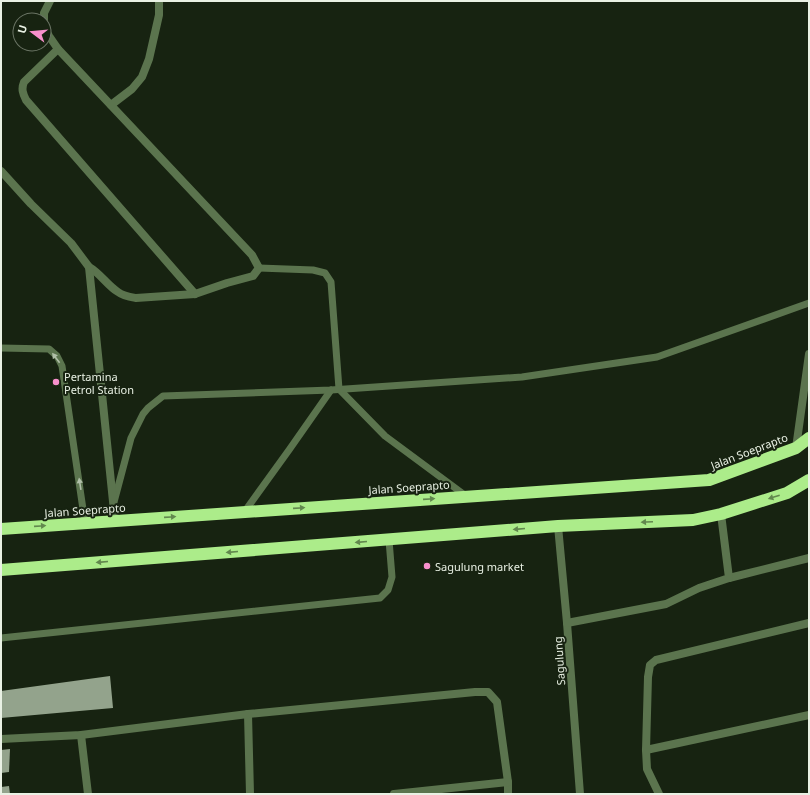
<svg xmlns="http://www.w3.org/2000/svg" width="810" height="795" font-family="'Noto Sans',sans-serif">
	<rect width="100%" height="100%" fill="#172311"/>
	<g fill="#93a38c">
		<path d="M110,676L113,708L1,718V691Z"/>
		<path d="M10,749L9,772L1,773V750Z"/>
		<path d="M9,786L10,794H1V787Z"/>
	</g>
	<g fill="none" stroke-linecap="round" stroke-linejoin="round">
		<g stroke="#5b744e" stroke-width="7">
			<path d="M259,268L313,270L325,273L331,282L339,389L385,436L466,496"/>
			<path d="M1,348L49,349L57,356L62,366L85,523"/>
			<path d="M114,502L131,438L143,414L148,408L163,396L331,390L522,377L657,357L809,303"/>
			<path d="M245,511L289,450L331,390"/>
			<path d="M1,638L380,598L388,590L392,577L389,540"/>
		</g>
		<g stroke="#5b744e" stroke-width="8">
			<path d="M44,20V13L50,1"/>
			<path d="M44,27L49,36L58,49L252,255L259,268L253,276L227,283L195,294L136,298C130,297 123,296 118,292C107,285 100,273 89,267"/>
			<path d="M58,49L24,82C21,89 23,94 26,100L195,294"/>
			<path d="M111,105L132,89L142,77L149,59L159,15V1"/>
			<path d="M1,171L31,204L71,243L89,267L115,521"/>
			<path d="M796,448L809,354"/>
			<path d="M558,526L567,623L580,794"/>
			<path d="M729,578L809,558"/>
			<path d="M567,623L666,604L699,588L729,578L721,514"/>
			<path d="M248,714L250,794"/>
			<path d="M81,735L88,794"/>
			<path d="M1,739L81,735L248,714L475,692H488L497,702L508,782V794"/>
			<path d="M646,750L809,715"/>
			<path d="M394,794L508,782"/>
			<path d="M659,794L647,769L646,750L648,677L650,665L656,660L809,623"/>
		</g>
		<g stroke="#acec8a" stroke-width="12">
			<path d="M1,529L709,480L796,448L809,438"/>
			<path d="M1,570L558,526L693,520L721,514L787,493L809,480"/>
		</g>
	</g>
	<defs><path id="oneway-solid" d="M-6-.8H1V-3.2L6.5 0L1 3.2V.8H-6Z"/></defs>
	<g fill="#b0bfa8">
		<use href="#oneway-solid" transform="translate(56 358) rotate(-127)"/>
		<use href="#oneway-solid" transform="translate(80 484) rotate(-99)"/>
	</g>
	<g fill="#62884e">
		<use href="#oneway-solid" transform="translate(774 497) rotate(162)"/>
		<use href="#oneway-solid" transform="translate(429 499) rotate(-4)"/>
		<use href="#oneway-solid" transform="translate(299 508) rotate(-4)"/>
		<use href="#oneway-solid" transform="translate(170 517) rotate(-4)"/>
		<use href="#oneway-solid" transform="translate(647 522) rotate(177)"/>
		<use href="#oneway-solid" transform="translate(40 526) rotate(-4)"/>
		<use href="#oneway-solid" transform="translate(519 529) rotate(175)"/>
		<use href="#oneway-solid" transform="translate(361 542) rotate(175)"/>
		<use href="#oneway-solid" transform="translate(232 552) rotate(175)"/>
		<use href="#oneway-solid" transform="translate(102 562) rotate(175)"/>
	</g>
	<g fill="#f890cc" stroke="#172311" stroke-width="1.5">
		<circle cx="56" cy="382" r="4"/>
		<circle cx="427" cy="566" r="4"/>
	</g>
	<g text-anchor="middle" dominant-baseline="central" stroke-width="4" stroke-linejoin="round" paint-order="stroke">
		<g font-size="11" fill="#e9f1e4" stroke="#172311" text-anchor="start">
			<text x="64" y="376">Pertamina<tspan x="64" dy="13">Petrol Station</tspan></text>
			<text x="435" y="566">Sagulung market</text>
		</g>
		<g font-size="11" fill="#e9f1e4" stroke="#172311">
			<text transform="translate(749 451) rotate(-21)">Jalan Soeprapto</text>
			<text transform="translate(409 487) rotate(-4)">Jalan Soeprapto</text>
			<text transform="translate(85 510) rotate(-4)">Jalan Soeprapto</text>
			<text transform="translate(559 661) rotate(-94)">Sagulung</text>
		</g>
	</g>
	<rect width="810" height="795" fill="none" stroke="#e9f1e4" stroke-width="4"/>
	<g transform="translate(32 32) rotate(286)"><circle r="19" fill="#172311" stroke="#6b7565"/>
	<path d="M0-3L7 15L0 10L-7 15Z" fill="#f890cc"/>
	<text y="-6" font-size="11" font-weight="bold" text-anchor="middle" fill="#e9f1e4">U</text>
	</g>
</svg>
